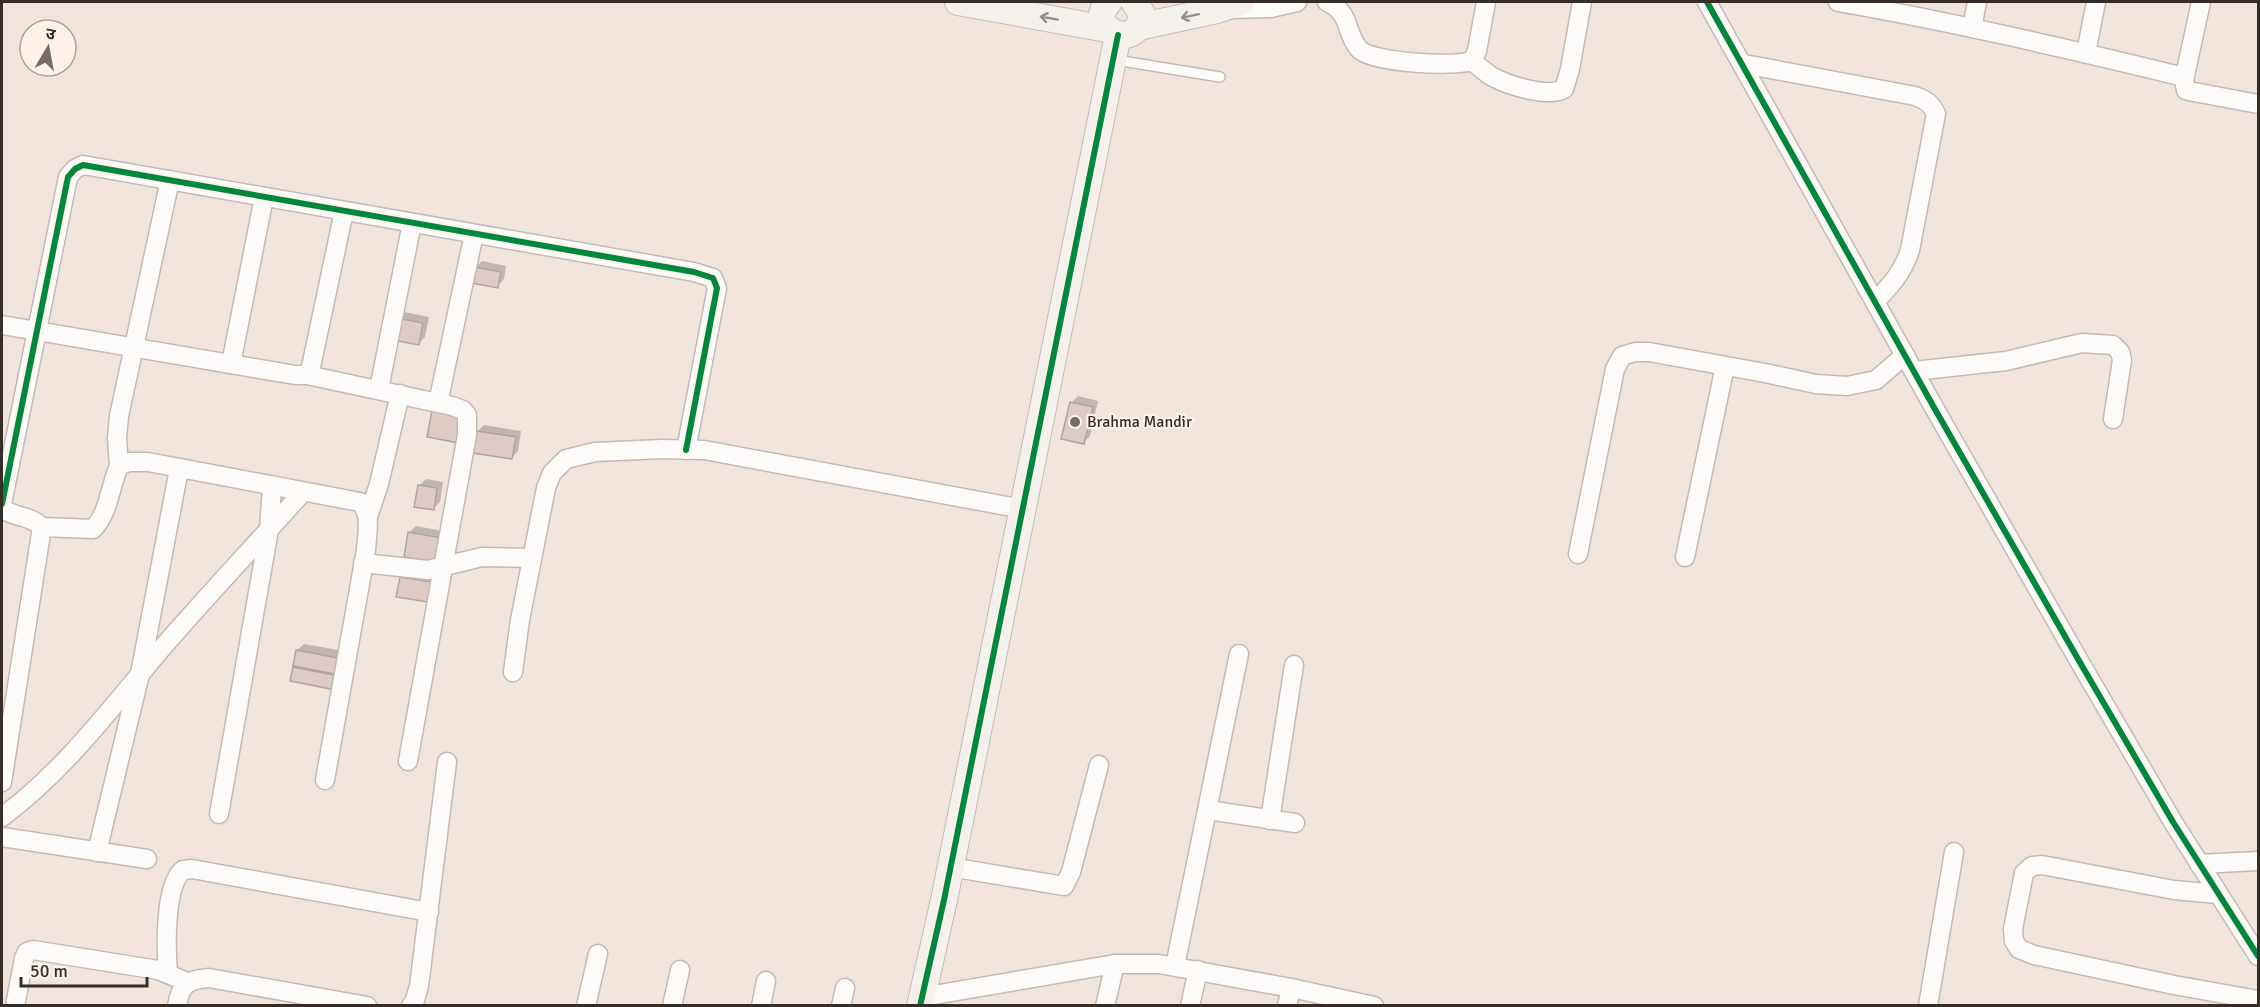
<svg xmlns="http://www.w3.org/2000/svg" width="2260" height="1007" font-family="Signika,'Noto Sans Devanagari',sans-serif">
	<rect width="100%" height="100%" fill="#f0e4dd"/>
	<g fill="#0003">
		<path d="M482,261L506,266L504,279L497,286L475,268Z"/>
		<path d="M404,312L429,317L425,337L418,344L398,319Z"/>
		<path d="M1078,396L1098,401L1090,436L1083,443L1071,403Z"/>
		<path d="M484,425L521,431L518,451L512,458L477,432Z"/>
		<path d="M426,479L443,482L440,502L433,509L419,486Z"/>
		<path d="M416,526L448,532L444,555L409,533Z"/>
		<path d="M408,571L437,576L434,594L401,578Z"/>
		<path d="M304,644L344,651L337,681L330,687L292,680L297,650Z"/>
	</g>
	<g fill="#decbc5" stroke="#aea5a0" stroke-width="1.5">
		<path d="M474,267L501,272L498,288L471,283Z"/>
		<path d="M396,318L423,323L419,345L392,340Z"/>
		<path d="M1070,402L1093,407L1084,444L1061,439Z"/>
		<path d="M432,410L464,416L459,443L427,437Z"/>
		<path d="M476,431L516,437L512,459L473,453Z"/>
		<path d="M418,485L437,488L434,510L414,507Z"/>
		<path d="M408,532L442,538L438,563L404,557Z"/>
		<path d="M400,577L431,582L428,602L396,597Z"/>
		<path d="M296,650L338,658L335,674L293,666Z"/>
		<path d="M293,667L334,675L331,689L290,681Z"/>
	</g>
	<g fill="none" stroke-linecap="round" stroke-linejoin="round">
		<g stroke="#c4bab5" stroke-width="12">
			<path id="lane" d="M1116,60L1220,77"/>
		</g>
		<g stroke="#c4bab5" stroke-width="21">
			<g id="street">
				<path d="M1327,2C1352,13 1344,32 1359,49C1372,63 1454,67 1472,61L1477,51L1486,2"/>
				<path d="M1707,2L1936,411L2078,659L2173,822L2258,956"/>
				<path d="M1838,2C1953,22 2066,48 2180,76L2184,80L2186,90L2189,91L2258,104"/>
				<path d="M1228,9L1271,8L1297,2"/>
				<path d="M1972,28L1977,2"/>
				<path d="M2086,53L2096,2"/>
				<path d="M1472,61C1478,66 1484,71 1491,76C1507,85 1547,98 1564,89L1570,69L1582,2"/>
				<path d="M1744,64L1915,96C1926,100 1931,103 1936,114L1910,250C1903,272 1891,285 1875,302"/>
				<path d="M2184,80L2201,2"/>
				<path d="M2,325L295,375H307L311,367L344,211"/>
				<path d="M231,364L264,197"/>
				<path d="M1914,371L2006,361L2082,343L2113,345L2120,352L2122,360L2113,419"/>
				<path d="M307,375L452,406L463,410L467,415V435L408,761"/>
				<path d="M379,389L412,223"/>
				<path d="M438,403L474,234"/>
				<path d="M119,466L117,438L119,416L170,180"/>
				<path d="M2,504L68,177L75,169L83,165L694,272L713,278L717,288L686,450"/>
				<path d="M2,507C11,518 29,514 42,527L2,782"/>
				<path d="M368,517L379,484L400,394"/>
				<path d="M42,527L93,529C109,513 110,486 119,466L129,462H148L360,502C372,515 367,533 366,550L325,780"/>
				<path d="M1578,554L1615,369L1622,356L1635,352H1649L1765,373L1816,384L1847,386L1876,380L1905,355"/>
				<path d="M1685,557L1725,366"/>
				<path d="M363,563L428,570L482,557L532,558"/>
				<path d="M513,672L520,620L546,488L552,473L566,459L595,452L662,449L704,450L1023,509"/>
				<path d="M1208,810L1295,823"/>
				<path d="M219,814L269,530L272,486"/>
				<path d="M2,817C64,771 112,707 162,648C208,595 256,544 303,492"/>
				<path d="M1270,820L1294,665"/>
				<path d="M2,837L147,859"/>
				<path d="M97,852L140,674L179,469"/>
				<path d="M2199,864L2258,861"/>
				<path d="M950,867L1064,886L1071,872L1099,765"/>
				<path d="M2218,894L2174,890L2042,865L2032,866L2024,873L2013,929L2014,941L2019,949L2034,955L2174,985L2258,1000"/>
				<path d="M1175,966L1239,654"/>
				<path d="M168,973C166,949 164,886 183,870L192,869L429,912"/>
				<path d="M922,997L1115,964H1159L1291,988L1374,1006"/>
				<path d="M15,1006L24,958L27,952L33,950L158,970L187,982"/>
				<path d="M177,1006C180,985 188,979 209,978L367,1006"/>
				<path d="M411,1006L415,1000L419,986L447,762"/>
				<path d="M586,1006L598,954"/>
				<path d="M672,1006L680,970"/>
				<path d="M761,1006L766,981"/>
				<path d="M841,1006L845,988"/>
				<path d="M1105,1006L1115,964"/>
				<path d="M1190,1006L1198,970"/>
				<path d="M1287,1006L1291,988"/>
				<path d="M1928,1006L1954,852"/>
			</g>
		</g>
		<g stroke="#c4bab5" stroke-width="28">
			<g id="secondary">
				<path d="M958,2L1107,29"/>
				<path d="M1109,2C1082,30 1143,54 1141,12L1134,2"/>
				<path d="M1138,27L1217,10L1241,2"/>
				<path d="M920,1006L944,900L1118,35"/>
			</g>
		</g>
		<use href="#lane" stroke="#fdfbfa" stroke-width="9"/>
		<use href="#street" stroke="#fdfbfa" stroke-width="18"/>
		<use href="#secondary" stroke="#f4f0eb" stroke-width="26"/>
		<g stroke="#fef1e9" stroke-width="10">
			<g id="cycleway">
				<path d="M1707,2L1936,411L2078,659L2173,822L2258,956"/>
				<path d="M2,504L68,177L75,169L83,165L694,272L713,278L717,288L686,450"/>
				<path d="M920,1006L944,900L1118,35"/>
			</g>
		</g>
		<use href="#cycleway" stroke="#00873e" stroke-width="6"/>
	</g>
	<defs><path id="oneway-shaft" d="M-6 0H5M1.5-3L5.5 0L1.5 3" fill="none" stroke-width="1.6" stroke-linecap="round" stroke-linejoin="round" transform="scale(1.5)"/></defs>
	<g stroke="#958e8a">
		<use href="#oneway-shaft" transform="translate(1190 16) rotate(168)"/>
		<use href="#oneway-shaft" transform="translate(1049 18) rotate(-170)"/>
	</g>
	<circle fill="#776d68" stroke="#fef1e9" stroke-width="2" cx="1075" cy="422" r="6"/>
	<g text-anchor="middle" dominant-baseline="central" stroke-width="4.5" stroke-linejoin="round" paint-order="stroke">
		<g font-size="16" fill="#362d29" stroke="#fef1e9" text-anchor="start">
			<text x="1087" y="422">Brahma Mandir</text>
		</g>
	</g>
	<rect width="2260" height="1007" fill="none" stroke="#362d29" stroke-width="6"/>
	<g transform="translate(48 48) rotate(10)"><circle r="28" fill="#fef1e9" stroke="#aea39c" stroke-width="1.5"/>
	<path d="M0-4.5L10 22L0 15L-10 22Z" fill="#776d68"/>
	<text y="-9" font-size="16" font-weight="bold" text-anchor="middle" fill="#362d29">उ</text>
	</g>
	<path d="M21 977v9h126v-9" fill="none" stroke="#362d29" stroke-width="3"/>
	<text x="30" y="977" font-size="18" fill="#362d29" stroke="#fef1e9" stroke-width="4.5" paint-order="stroke">50 m</text>
</svg>
